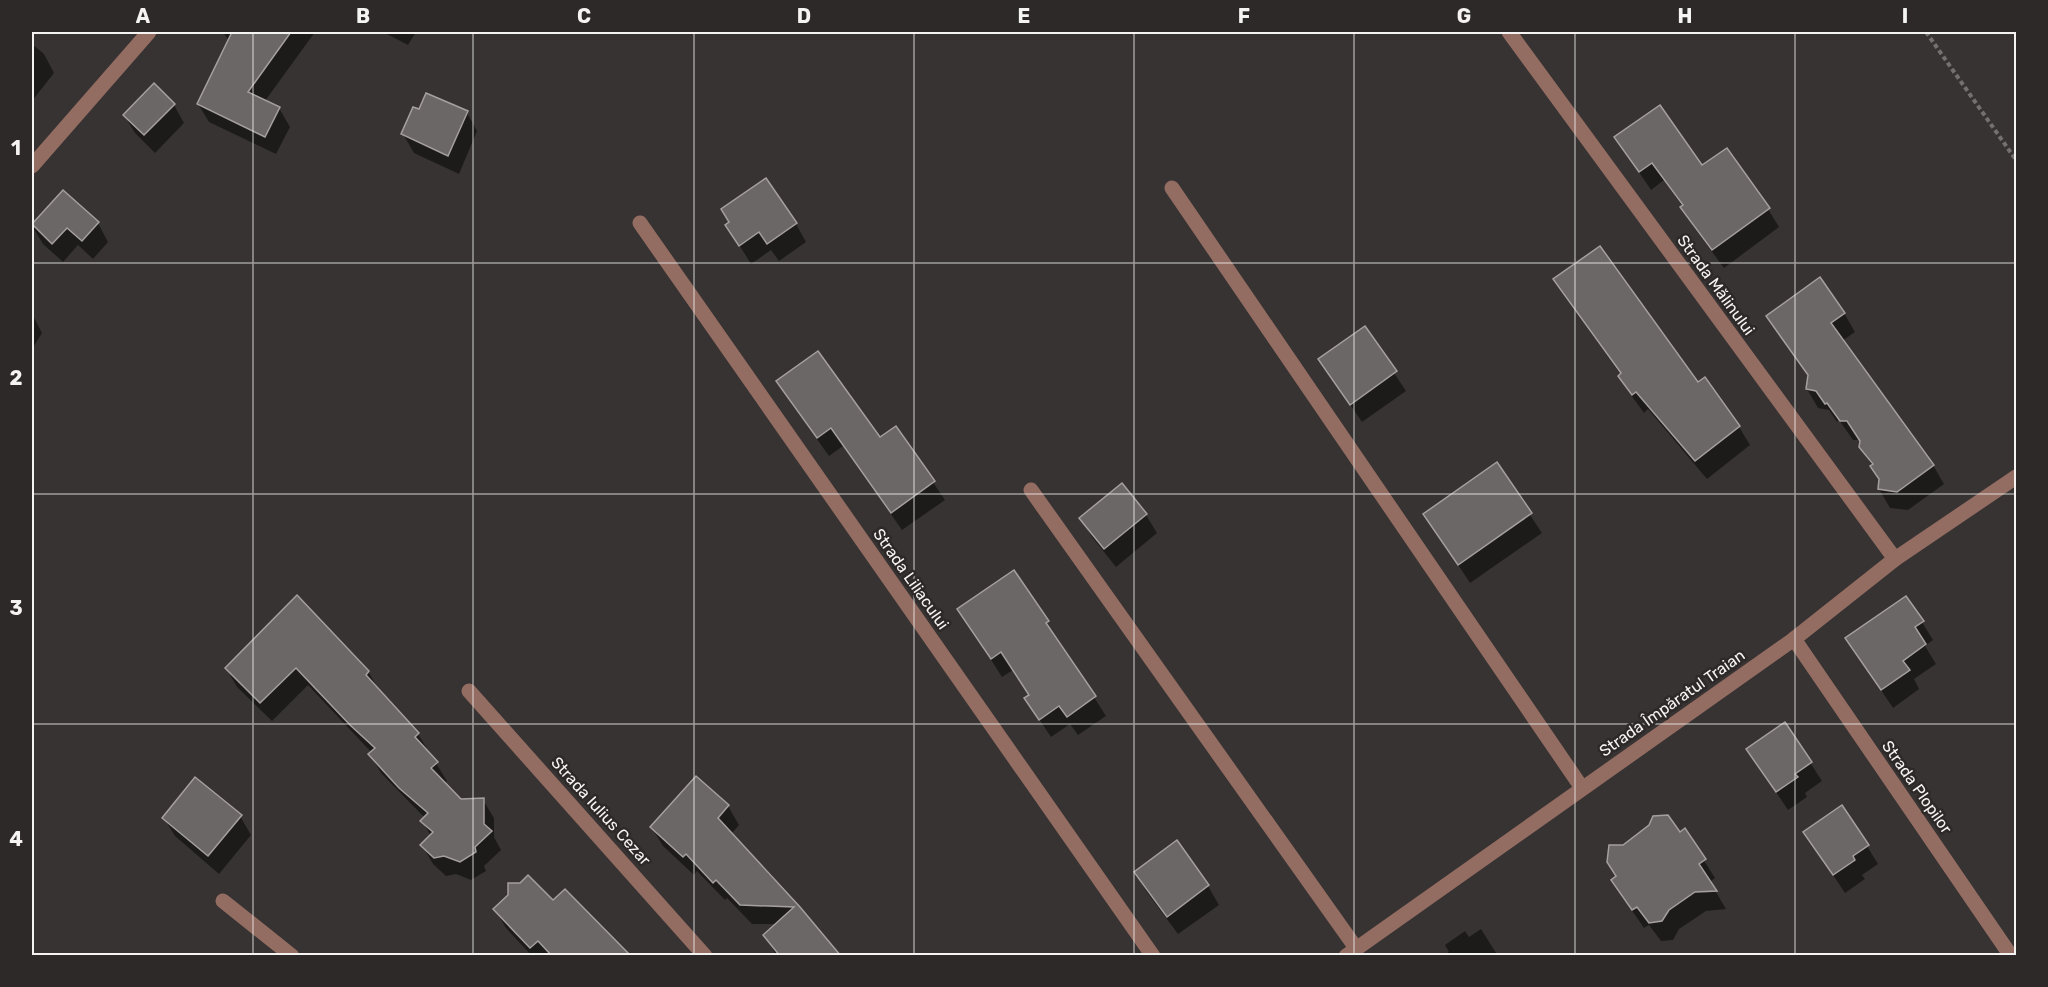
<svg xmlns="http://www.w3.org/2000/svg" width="2048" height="987" font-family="Rubik,sans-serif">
	<rect width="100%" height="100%" fill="#373332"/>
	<g fill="#0007">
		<path d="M223,32H315L265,101L279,108L290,127L276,154L209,122L198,104L229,41Z"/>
		<path d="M383,32H416L408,45Z"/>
		<path d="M32,44L44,54L54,73L32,101Z"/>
		<path d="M174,105L184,123L155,153L135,133L124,115Z"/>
		<path d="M467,113L477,131L459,174L414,153L403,134Z"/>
		<path d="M1616,138L1702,167L1768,209L1779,227L1724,268L1693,226L1683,207L1664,180L1651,190Z"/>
		<path d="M63,192L98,223L108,242L93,259L78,245L63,262L43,244L32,226Z"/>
		<path d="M796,224L806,242L779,261L771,250L751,264L727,225Z"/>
		<path d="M1555,280L1698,384L1739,427L1750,445L1707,479L1648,409L1644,413L1631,395L1620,376L1621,375L1566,298Z"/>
		<path d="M1844,313L1855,332L1842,341L1933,465L1944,484L1908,510L1890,508L1879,489L1881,480L1860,446L1859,440H1853L1839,420L1837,422L1829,410L1818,408L1807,389L1809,378L1768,316Z"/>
		<path d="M32,314L42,333L32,349Z"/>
		<path d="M1364,328L1406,391L1362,422L1320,360Z"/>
		<path d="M778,381L879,439L896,428L945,500L902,530L843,446L829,456L789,400Z"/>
		<path d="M1496,464L1542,533L1470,583L1425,514Z"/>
		<path d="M1146,515L1157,533L1116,567L1092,537L1081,518Z"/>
		<path d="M1014,572L1106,716L1078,735L1070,724L1051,737L1026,699L1030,697L1013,670L1002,677L959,610Z"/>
		<path d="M297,598L368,671L379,690L418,734L447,781L445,784L461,800H483L494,818V837L501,850L484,866L486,871L471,880L456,874L446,876L433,864L422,845L431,836L422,821L425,818L381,773L370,754L372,753L308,685L272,721L237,687L226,668Z"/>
		<path d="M1922,622L1933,640L1925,646L1936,664L1914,679L1919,689L1893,708L1847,639Z"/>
		<path d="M1785,724L1822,781L1805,793L1807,797L1788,810L1748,750Z"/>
		<path d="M728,806L739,825L731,834L837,956H777L764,935L777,924H752L727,898L725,900L697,871L694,875L663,846L652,828Z"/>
		<path d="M240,816L251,835L219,874L175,836L164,818Z"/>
		<path d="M1685,831L1715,878L1710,882L1726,909L1706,911L1679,929L1673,940L1661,941L1649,925L1644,928L1624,899L1617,877L1624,847L1680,834Z"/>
		<path d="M1805,833L1867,846L1878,864L1862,875L1865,879L1845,893Z"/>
		<path d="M1176,843L1208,886L1219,905L1178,934L1146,891L1136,873Z"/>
		<path d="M521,885L553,902L626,956H532L506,928L495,909Z"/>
		<path d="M1481,929L1498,956H1443L1449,952L1445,945L1465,931L1469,937Z"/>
	</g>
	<g fill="#6b6766" stroke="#a5a09f" stroke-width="1.5">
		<path d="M232,32H291L248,92L280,107L265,137L197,104Z"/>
		<path d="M154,83L175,104L144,135L123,115Z"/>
		<path d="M426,93L468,111L448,156L401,134L413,107L419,109Z"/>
		<path d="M1660,105L1702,165L1727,148L1770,208L1712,250L1680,207L1683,205L1652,163L1639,172L1614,137Z"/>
		<path d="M766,178L797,223L767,244L759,232L739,246L725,225L729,222L721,209Z"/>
		<path d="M63,190L99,222L82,241L67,228L52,244L32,224Z"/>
		<path d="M1600,246L1698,382L1705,377L1740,426L1695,461L1636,392L1632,395L1618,376L1621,373L1553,279Z"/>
		<path d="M1820,277L1845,313L1831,323L1934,465L1897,492L1878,489L1879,479L1870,466L1873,464L1859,447L1860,441L1847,421H1840L1827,403L1825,404L1816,391L1806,389L1808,375L1766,316Z"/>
		<path d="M1365,326L1397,371L1350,405L1318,359Z"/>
		<path d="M818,351L880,437L896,426L935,481L891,513L831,428L817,438L776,381Z"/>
		<path d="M1497,462L1532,513L1458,565L1423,514Z"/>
		<path d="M1122,483L1147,514L1104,549L1079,518Z"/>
		<path d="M1014,570L1049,621L1046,623L1096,696L1067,717L1059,706L1039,720L1024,698L1029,695L1001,652L991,659L957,609Z"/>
		<path d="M297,595L369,671L366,675L419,733L415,737L438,762L431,768L461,799L484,798V824L492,831L475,847L476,852L460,862L444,856L434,858L420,845L433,832L420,821L428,813L399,788L368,754L375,748L350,725L296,668L260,703L225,668Z"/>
		<path d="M1906,596L1924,621L1915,627L1926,644L1903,661L1910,670L1881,690L1845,638Z"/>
		<path d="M1785,722L1812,762L1795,774L1798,777L1776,792L1746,749Z"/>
		<path d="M696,776L729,805L718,818L800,907L841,956H780L763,935L794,907L740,905L716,880L713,883L686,854L683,857L650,827Z"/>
		<path d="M195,777L242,815L208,856L162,818Z"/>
		<path d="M1842,805L1869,845L1853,856L1855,860L1833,875L1803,832Z"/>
		<path d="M1668,815L1680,832L1685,828L1706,859L1699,864L1717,891L1695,892L1669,910L1662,921L1649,923L1637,907L1632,910L1611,880L1616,876L1607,862L1609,845H1623L1649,825L1653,816Z"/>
		<path d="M1177,840L1209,885L1167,917L1134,872Z"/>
		<path d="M528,875L553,900L565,889L631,956H552L538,941L530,948L493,909L508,895V883H520Z"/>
	</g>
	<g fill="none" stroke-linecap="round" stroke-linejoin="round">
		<path stroke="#73706f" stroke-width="4" stroke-dasharray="4.5 3" stroke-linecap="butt" d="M1926,32L2016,160"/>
		<g stroke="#936c62" stroke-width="15">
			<path d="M1509,32L1895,559"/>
			<path d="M32,166L149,32"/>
			<path d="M1172,188L1582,788"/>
			<path d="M640,223L1153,956"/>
			<path d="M1031,490L1356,948"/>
			<path d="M1794,639L2011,956"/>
			<path d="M469,691L705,956"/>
			<path d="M223,901L292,956"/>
			<path d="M1346,956L1794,639L1895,559L2016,477"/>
		</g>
	</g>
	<path fill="none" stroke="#f6f4f3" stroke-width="1.5" stroke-opacity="0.55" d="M253,32V956M473,32V956M694,32V956M914,32V956M1134,32V956M1354,32V956M1575,32V956M1795,32V956M32,263H2016M32,494H2016M32,724H2016"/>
	<g text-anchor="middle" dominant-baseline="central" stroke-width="5" stroke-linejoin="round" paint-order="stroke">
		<g font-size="16" fill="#f6f4f3" stroke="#2d2928">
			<text transform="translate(1716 285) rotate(54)">Strada Mălinului</text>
			<text transform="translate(911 579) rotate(55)">Strada Liliacului</text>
			<text transform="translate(1672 703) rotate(-35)">Strada Împăratul Traian</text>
			<text transform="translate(1917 787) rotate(55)">Strada Plopilor</text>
			<text transform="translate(601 811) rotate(48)">Strada Iulius Cezar</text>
		</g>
	</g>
	<rect width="2048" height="987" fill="none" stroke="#2d2928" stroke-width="66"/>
	<rect x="33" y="33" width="1982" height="921" fill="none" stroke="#f6f4f3" stroke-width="2"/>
	<g font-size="20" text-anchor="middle" font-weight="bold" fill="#f6f4f3">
		<text x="143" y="23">A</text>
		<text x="363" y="23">B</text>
		<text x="584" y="23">C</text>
		<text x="804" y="23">D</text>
		<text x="1024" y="23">E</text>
		<text x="1244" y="23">F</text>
		<text x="1464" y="23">G</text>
		<text x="1685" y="23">H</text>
		<text x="1905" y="23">I</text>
		<text x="16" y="155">1</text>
		<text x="16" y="385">2</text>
		<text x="16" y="615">3</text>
		<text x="16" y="846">4</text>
	</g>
</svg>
